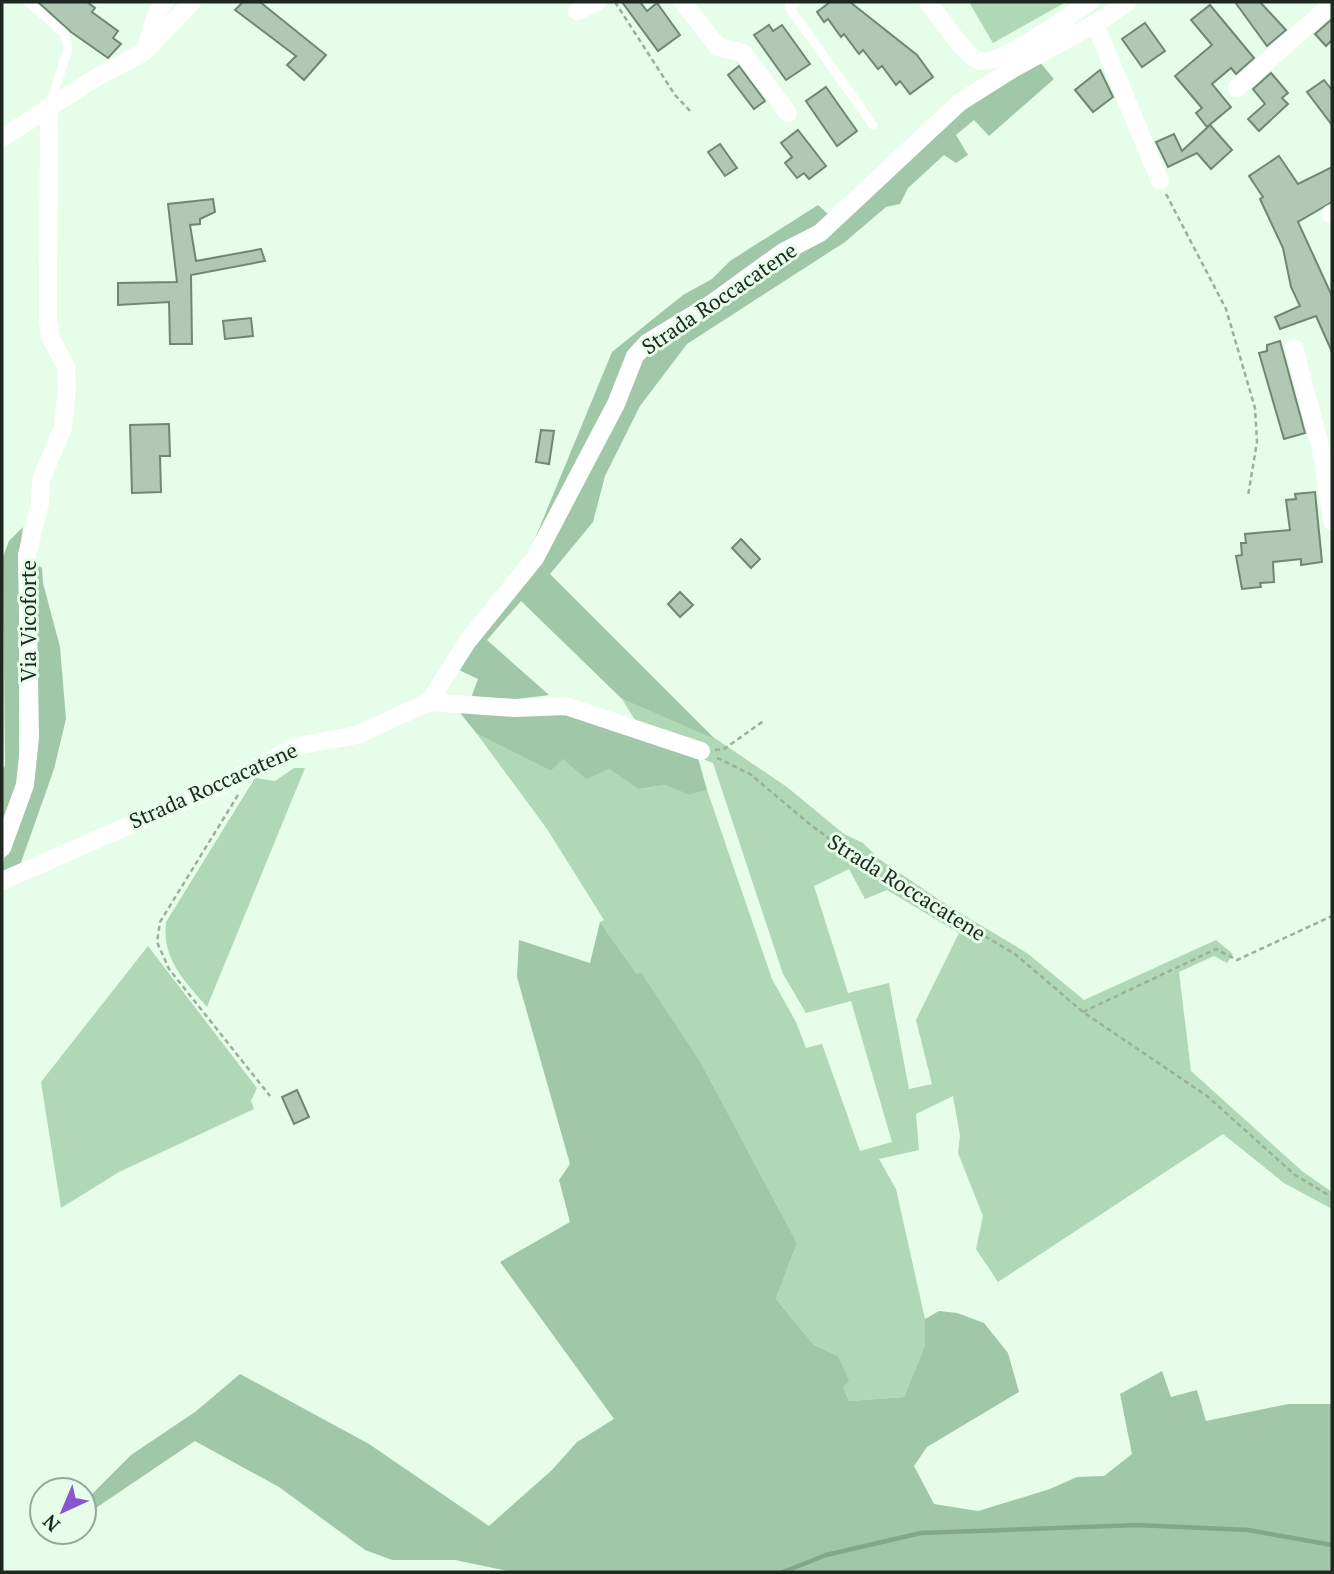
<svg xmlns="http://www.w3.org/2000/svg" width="1334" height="1574" font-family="'PT Serif',serif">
	<rect width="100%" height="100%" fill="#e5fde9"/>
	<g fill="#b0d7b6" fill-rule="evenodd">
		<path d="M974,2H1066L993,43L970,4Z"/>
		<path d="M622,699L716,739L787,787L844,834L863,843L879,859L950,907L1027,953L1084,1000L1216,940L1233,954L1227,963L1214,956L1179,972L1191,1071L1302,1171L1332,1192V1209L1284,1183L1223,1134L998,1282L976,1249L983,1216L958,1153L960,1136L953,1096L916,1114L919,1150L879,1159L896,1189L925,1319V1345L904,1397L849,1401L843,1387L838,1356L814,1345L776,1299L797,1243L700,1061L642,975L636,973L600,922L604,920L547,829L477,734L551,771L562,759L609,769L638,789L665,785L689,795L707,790L772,979L796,1022L806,1048L822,1044L860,1151L892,1142L851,1001L806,1013L783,974L713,763L645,736ZM849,869L865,899L887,890L959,933L916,1020L932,1084L909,1089L889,983L848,993L814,886Z"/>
		<path d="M294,768H305L207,1007C184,980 162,960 166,922L255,778L275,781Z"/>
		<path d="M148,946L257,1088L251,1101L254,1109L119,1172L61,1208L41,1082Z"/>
	</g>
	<g fill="#a0c7a7">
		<path d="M1038,60L1054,79L989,136L974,120L956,135L968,155L956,163L944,155L908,188L900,204L886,207L845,242L687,344L640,406L605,476L593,522L550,574L715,739L622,699L521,601L487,640L549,695L517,699L471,698L478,679L457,669L537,560L639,359L683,327L823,239L970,105Z"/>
		<path d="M818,205L831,217L646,339L534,551V541L612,352L683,295L712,279L730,261Z"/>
		<path d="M23,527L19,555V779L2,825V770L5,766L3,557L9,541Z"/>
		<path d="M32,562L42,568L43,583L60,647L66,719L54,769L18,871L2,877C2,855 10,845 17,825Z"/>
		<path d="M563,712L698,758L707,790L689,795L665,785L638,789L609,769L586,779L563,759L551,771L477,734L460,713Z"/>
		<path d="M600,922L636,973L642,974L700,1061L797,1243L776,1299L814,1345L838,1356L849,1381L843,1387L849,1401L904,1397L925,1345V1319L939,1311L957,1313L984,1323L1008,1353L1019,1392L927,1447L914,1466L934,1504L978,1511L1050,1489L1077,1477L1104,1476L1132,1454L1120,1394L1162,1371L1171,1397L1197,1390L1206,1421L1288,1404H1332V1572H512L455,1560H392L365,1550L279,1487L195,1441L84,1516V1502L131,1455L195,1412L240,1374L369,1444L489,1526L552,1470L577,1442L614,1419L500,1262L570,1222L559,1180L570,1164L517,977L519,940L590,963Z"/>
	</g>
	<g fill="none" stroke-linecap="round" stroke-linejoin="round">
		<path stroke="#82a889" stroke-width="4.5" d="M783,1572L826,1555L921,1533L1137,1525L1248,1530L1332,1545"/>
	</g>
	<g fill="#b1c8b4" stroke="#718775" stroke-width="2">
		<path d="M38,2H87L95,8L92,12L118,31L113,38L121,44L108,58L71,32Z"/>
		<path d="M243,2H260L326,55L304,80L287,65L296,56L235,10Z"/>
		<path d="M622,2H640L647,11L657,3L680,35L658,51Z"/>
		<path d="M830,2H850L917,55L933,77L910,94L900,81L896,85L882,66L878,69L863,50L859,54L844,34L841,37L828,19L824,22L817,12Z"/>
		<path d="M1235,2H1260L1286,30L1267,46Z"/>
		<path d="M1210,5L1254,58L1236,74L1231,68L1212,84L1231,107L1207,127L1196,113L1202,108L1175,76L1212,45L1191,20Z"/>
		<path d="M1332,19V40L1326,46L1315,34Z"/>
		<path d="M1145,23L1165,51L1142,67L1122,39Z"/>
		<path d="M769,25L773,31L782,25L810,64L786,80L754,35Z"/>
		<path d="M739,66L765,101L754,109L728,75Z"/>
		<path d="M1100,70L1113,97L1093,112L1075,90Z"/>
		<path d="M1271,73L1288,93L1282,98L1288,104L1259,131L1248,119L1265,104L1253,89Z"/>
		<path d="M1324,80L1332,90V125L1307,92Z"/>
		<path d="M826,87L857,131L837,146L806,101Z"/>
		<path d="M1210,125L1232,150L1211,169L1197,153L1168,167L1156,142L1174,134L1182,151Z"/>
		<path d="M798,130L826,166L809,179L804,173L797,178L785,163L792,157L781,143Z"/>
		<path d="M720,144L737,168L725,176L708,152Z"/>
		<path d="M1279,156L1298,184L1332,167V202L1298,222L1332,296V352L1316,316L1280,329L1275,317L1300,306L1291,287L1283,248L1260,199L1263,197L1249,176Z"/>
		<path d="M213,199L215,212L200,219V224L190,225L196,261L261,249L265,261L191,275L192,344H170L169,302L118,305V283L177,282L168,204Z"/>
		<path d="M251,318L253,336L225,339L223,321Z"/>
		<path d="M1280,341L1305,433L1284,439L1259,353L1267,351V345Z"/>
		<path d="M169,424L170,456H160L161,492L132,493L130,425Z"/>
		<path d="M541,430L554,431L549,464L536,462Z"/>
		<path d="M1315,492L1322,562L1301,565V559L1273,562L1274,582L1260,583L1261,587L1242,589L1236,556L1242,555L1241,543H1246L1245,534L1290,530L1286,500L1296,499L1295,494Z"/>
		<path d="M741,539L760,559L751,568L732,548Z"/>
		<path d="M680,592L693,605L680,617L668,604Z"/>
		<path d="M297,1090L309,1117L294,1124L282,1097Z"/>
	</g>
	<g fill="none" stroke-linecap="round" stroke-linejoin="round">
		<g stroke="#9caf9f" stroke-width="2.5" stroke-dasharray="5 3.5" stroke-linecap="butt">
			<path d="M615,2L675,95L691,112"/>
			<path d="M1166,194L1226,309L1255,408L1257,442L1248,496"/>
			<path d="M715,750L724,749L765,720"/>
			<path d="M717,758L750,774L812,826L874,871L1015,954L1083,1012L1207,1096L1295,1175L1332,1197"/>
			<path d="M238,795L160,922L157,942L169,969L270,1096"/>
			<path d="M1083,1012L1216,949L1237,960L1332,916"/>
		</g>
		<g stroke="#fff" stroke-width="9">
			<path d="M28,2L64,33L68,49L50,104"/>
			<path d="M796,2L789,7L873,125"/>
		</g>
		<g stroke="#fff" stroke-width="18">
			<path d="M683,2L718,47L743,53L788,113"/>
			<path d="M928,2C940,17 961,51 977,60C996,70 1071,14 1090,2"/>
			<path d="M577,11L597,2"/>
			<path d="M1095,24L1160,181"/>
			<path d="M145,49L157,12L165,2"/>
			<path d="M1237,88L1332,4"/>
			<path d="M2,138L99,76L144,52L192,2"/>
			<path d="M1330,214L1332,213"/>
			<path d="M1294,348L1321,449L1332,521"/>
			<path d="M429,702L514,708L566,706L701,751"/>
			<path d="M2,848L25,785L30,737L27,555L40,503L41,480L63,427L67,387L66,367L51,338L48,322L49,106"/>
			<path d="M2,881L228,782L297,746L357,735L429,702L467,642L535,558L616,404L635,356L647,343L711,304L783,252L820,233L960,102L1016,67L1105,18L1127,2"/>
		</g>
	</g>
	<g text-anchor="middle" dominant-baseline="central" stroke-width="6" stroke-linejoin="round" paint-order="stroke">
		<g font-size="21" fill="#1e2720" stroke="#e5fde9">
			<text transform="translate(719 298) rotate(-34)">Strada Roccacatene</text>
			<text transform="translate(28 621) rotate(-90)">Via Vicoforte</text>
			<text transform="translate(213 785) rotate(-24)">Strada Roccacatene</text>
			<text transform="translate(907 887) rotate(32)">Strada Roccacatene</text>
		</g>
	</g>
	<rect width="1334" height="1574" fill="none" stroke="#1e2720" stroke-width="7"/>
	<g transform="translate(63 1511) rotate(224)"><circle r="33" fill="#e5fde9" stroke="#95a799" stroke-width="2"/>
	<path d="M0-5L12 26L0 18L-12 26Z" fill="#8857cf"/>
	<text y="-10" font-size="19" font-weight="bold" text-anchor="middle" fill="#1e2720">N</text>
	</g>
</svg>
